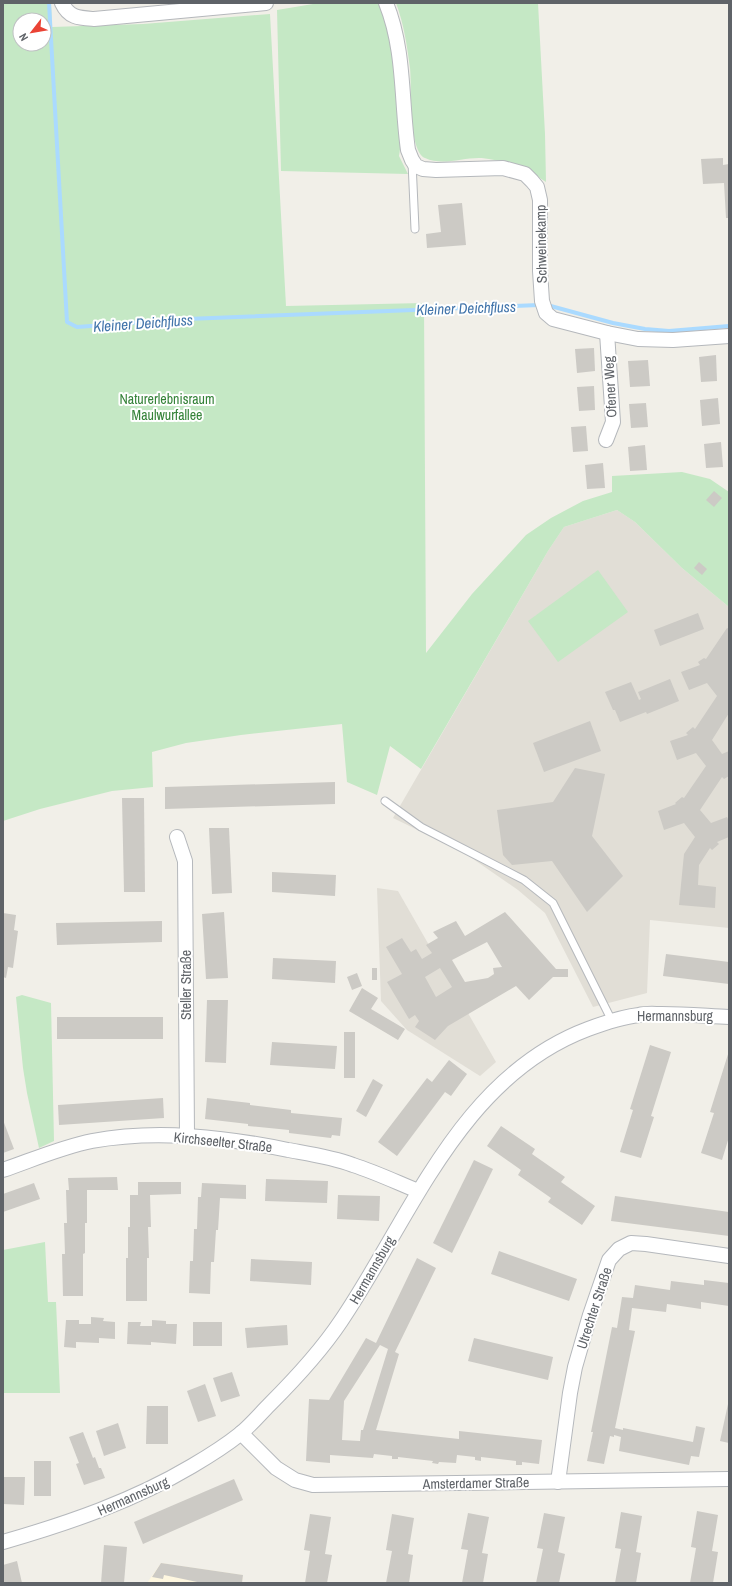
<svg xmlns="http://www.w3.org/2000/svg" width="732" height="1586" font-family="'Archivo Narrow',sans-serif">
	<rect width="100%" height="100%" fill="#f1efe8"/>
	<path fill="#fef7e0" d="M161,1563L243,1575L242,1583H147Z"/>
	<g fill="#e1ded6">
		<path d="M617,510L635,522L682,568L729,607V928L650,920L647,993L593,1007L545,913L518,890L463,852L393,818L548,551L564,527Z"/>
		<path d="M377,888L398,891L496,1062L480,1076L407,1030L381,1001Z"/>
	</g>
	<g fill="#c5e8c5" fill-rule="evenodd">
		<path d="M3,3H51L52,27L143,24L270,14L286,306L424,303L426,653L472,594L526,535L551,518L583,501L612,492V476L682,472L710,479L729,492V607L682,568L635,522L617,510L564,527L548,551L421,769L390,746L377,795L347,782L342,724L241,735L186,743L152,752L153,787L112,791L40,809L3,821ZM20,20H44V44H20Z"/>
		<path d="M319,3H378L387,21L397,70L402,136L399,156L408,174L281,171L277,10Z"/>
		<path d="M396,3H538L545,134L546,182C539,178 531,170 523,167C513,164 489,158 479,158C461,158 442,166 425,158C408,151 412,85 410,68C407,46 404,24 396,3Z"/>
		<path d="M598,570L628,612L558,662L528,621Z"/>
		<path d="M22,995L51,1003L54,1141L39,1148L27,1093L23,1068L16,997Z"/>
		<path d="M45,1242L48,1302H56L60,1393H3V1250Z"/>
	</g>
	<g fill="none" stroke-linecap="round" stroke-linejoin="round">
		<g stroke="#aadaff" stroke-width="4">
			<path d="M49,3L67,322L77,327L187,319L539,305"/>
			<path d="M547,305L613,323L645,329L669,331L729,326"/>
		</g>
	</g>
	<g fill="#cccac5" fill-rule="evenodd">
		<path d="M723,158V165L729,164V218H726L724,183L703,184L701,159Z"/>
		<path d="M462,203L466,245L427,248L426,234L441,232L438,205Z"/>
		<path d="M594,348L595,371L577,373L575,349Z"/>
		<path d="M716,355L717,381L701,382L699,357Z"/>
		<path d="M648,360L650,386L630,387L628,361Z"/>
		<path d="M594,386L595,410L579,411L577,387Z"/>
		<path d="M718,398L720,424L702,426L700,400Z"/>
		<path d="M646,403L648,427L631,428L629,404Z"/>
		<path d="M586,426L588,451L573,452L571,427Z"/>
		<path d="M721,442L723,467L706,468L704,444Z"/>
		<path d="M645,445L647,470L630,471L628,447Z"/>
		<path d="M603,463L605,488L587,489L585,465Z"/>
		<path d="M714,491L722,498L714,507L706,500Z"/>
		<path d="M699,562L707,569L702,575L694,568Z"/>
		<path d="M698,613L704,629L660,646L654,630Z"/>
		<path d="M727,628L729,629V713L712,740L722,754L729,751V776L724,779L722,777L700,810L711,823L727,817L729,821V837L717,842L719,844L712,850L710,848L699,865L698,885L716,887L715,908L679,905L684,854L695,837L684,823L664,830L658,811L676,804L675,803L682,797L684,798L706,766L696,753L677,760L670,741L688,735L686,733L693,727L695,729L717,696L707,683L689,690L681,672L700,665L698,662L704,658L706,659Z"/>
		<path d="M670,679L679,701L647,714L646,712L620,722L615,710H613L605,692L631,682L639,700L641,699L638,692Z"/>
		<path d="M590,721L601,751L544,772L533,743Z"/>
		<path d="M575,768L605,774L592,836L623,876L587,912L552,861L512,865L503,855L497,810L553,802Z"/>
		<path d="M335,782V804L165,809V787Z"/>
		<path d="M122,798H144L145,892H124Z"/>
		<path d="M209,828H229L232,893L212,894Z"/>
		<path d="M272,872L336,875L335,896L272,892Z"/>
		<path d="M224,912L228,978L206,979L202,914Z"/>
		<path d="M505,912L556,969H568V977H553L529,1000L516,986L448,1026L435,1040L415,1027L419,1021L415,1015L409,1019L387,982L402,974L386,947L402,938L411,952L416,949L422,959L432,953L426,945L438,938L433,932L456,921L465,936ZM487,942L502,967L493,968L494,974L488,978L465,982L452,960ZM440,968L452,987L436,997L425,977Z"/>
		<path d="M3,913L16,915L14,930L18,931L13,968L8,967L6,978L3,977Z"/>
		<path d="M162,921V942L57,945L56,923Z"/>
		<path d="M666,954L729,962V984L663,976Z"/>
		<path d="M273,958L336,961L335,983L272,979Z"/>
		<rect x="372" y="968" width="5" height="12"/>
		<path d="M357,973L362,986L352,990L347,977Z"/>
		<path d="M362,988L378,998L371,1009L405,1029L398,1040L349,1011Z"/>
		<path d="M207,1000H228L226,1063L205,1062Z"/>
		<rect x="57" y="1017" width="106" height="22"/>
		<rect x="344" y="1032" width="11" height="46"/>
		<path d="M272,1042L337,1046L335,1069L270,1065Z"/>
		<path d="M650,1045L671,1052L651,1116L654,1117L641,1158L620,1152L633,1110L630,1109Z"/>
		<path d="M729,1051V1137L722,1160L701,1153L714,1113L710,1112Z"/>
		<path d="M449,1060L467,1074L451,1096L445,1092L397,1156L378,1142L427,1078L432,1082Z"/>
		<path d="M373,1079L383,1085L366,1117L356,1111Z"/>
		<path d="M163,1098L164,1118L59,1125L58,1105Z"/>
		<path d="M207,1098L250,1103V1105L291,1110V1113L342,1118L340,1136L332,1135L331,1138L289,1133V1130L248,1126V1124L205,1119Z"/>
		<path d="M3,1120L14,1149L3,1153Z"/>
		<path d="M501,1126L535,1149L532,1154L565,1177L561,1182L595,1206L582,1225L548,1202L551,1198L518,1175L521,1170L487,1146Z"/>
		<path d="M474,1160L493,1169L452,1253L433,1243Z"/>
		<path d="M117,1177L118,1190H87V1223H85V1253L83,1254V1296H63L62,1254H65L64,1223H67L66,1190H69L68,1178Z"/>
		<path d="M266,1179L328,1181L327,1203L265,1201Z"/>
		<path d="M138,1182H181V1194L150,1195L151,1227H148L149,1258H147V1301H126V1258H128V1227H130V1195H138Z"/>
		<path d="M34,1183L40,1199L3,1212V1194Z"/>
		<path d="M202,1183L246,1185V1199L220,1198L218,1230H216L214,1262H211L210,1294L189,1293L190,1261H193L194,1229H197L198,1197H201Z"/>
		<path d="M338,1195L380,1196L379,1221L337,1219Z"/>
		<path d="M615,1196L729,1212V1236L611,1221Z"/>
		<path d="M499,1251L577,1279L569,1301L491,1274Z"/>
		<path d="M417,1258L436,1268L395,1352L399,1354L376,1430L459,1439V1431L542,1440L539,1464L522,1462V1465H516V1461L481,1457V1461L475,1460V1457L457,1455L456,1463L439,1462L438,1464L432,1463L433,1461L398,1457V1459H392V1456L374,1454L373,1458L330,1455V1463L306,1461L309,1399L329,1400L366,1338L376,1343ZM380,1345L388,1349L363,1430H361L360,1441L342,1440L344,1401Z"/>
		<path d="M251,1259L312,1262L311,1285L250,1281Z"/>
		<path d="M704,1280L729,1283V1306L701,1302V1309L667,1304L666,1312L632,1308L629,1330L635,1331L615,1428L623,1430V1428L693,1442L696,1426L705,1428L699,1457L691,1456L689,1465L619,1451L621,1437L614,1435V1437L610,1436L604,1464L587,1461L593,1432H591L612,1327L617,1328L622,1297L633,1298L635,1285L670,1290L671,1281L704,1285Z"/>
		<path d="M91,1317L104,1318L103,1321L115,1322V1339L99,1338V1343L76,1342V1348L64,1347L66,1320H79V1324H91Z"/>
		<path d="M152,1320L166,1321V1324H177L176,1344L151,1342V1345L127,1344L128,1322H141L140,1326H152Z"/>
		<rect x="193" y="1322" width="29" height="24"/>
		<path d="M287,1325L288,1345L247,1348L245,1328Z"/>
		<path d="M474,1338L553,1357L548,1380L468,1361Z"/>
		<path d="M232,1372L240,1396L221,1402L213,1378Z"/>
		<path d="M205,1384L216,1416L198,1422L187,1391Z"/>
		<path d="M728,1404H729V1443L720,1441Z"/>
		<path d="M147,1406H168V1444H146Z"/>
		<path d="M118,1423L126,1448L104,1456L96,1431Z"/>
		<path d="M83,1432L93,1458L95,1457L99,1468H101L105,1478L84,1485L76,1464L79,1463L69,1437Z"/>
		<rect x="34" y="1461" width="17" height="35"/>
		<path d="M3,1477H25L24,1505L3,1504Z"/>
		<path d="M234,1479L243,1500L143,1544L134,1522Z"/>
		<path d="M697,1511L718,1515L712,1551L718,1552L713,1583H690L696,1548L691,1547Z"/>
		<path d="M621,1512L642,1516L636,1552L641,1553L636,1583H615L621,1549L615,1548Z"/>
		<path d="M468,1513L489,1517L482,1553L488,1554L483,1583H462L468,1550L461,1549Z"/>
		<path d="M544,1513L565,1517L558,1552L565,1554L559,1583H536L543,1549L537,1548Z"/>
		<path d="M310,1514L331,1517L325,1554L332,1555L327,1583H305L310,1551L304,1550Z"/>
		<path d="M392,1514L414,1518L408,1554L413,1555L409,1583H386L392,1551L386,1550Z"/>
		<path d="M104,1545L127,1547L124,1583H101Z"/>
		<path d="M17,1561L22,1583H3V1565Z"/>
		<path d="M161,1563L243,1575L242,1583H202L164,1575L163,1579L152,1577Z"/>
	</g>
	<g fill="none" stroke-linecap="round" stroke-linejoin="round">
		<g stroke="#b5b8bc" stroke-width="9">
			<g id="service">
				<path d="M412,162L415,229"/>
				<path d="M385,801L421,827L524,880L553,903L612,1021"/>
			</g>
		</g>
		<g stroke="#b5b8bc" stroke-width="16">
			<g id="minor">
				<path d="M62,3C69,18 79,18 94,19L266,3"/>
				<path d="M386,3C405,50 401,101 408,150L412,160L416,166L423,169L436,170L503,168L525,174L532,181L537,187L540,200V271L542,301L546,313L553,319L607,333L638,339L673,340L729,336"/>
				<path d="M606,440L613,422L607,333"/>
				<path d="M177,837L185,861L187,1135"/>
				<path d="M3,1170C32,1160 62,1147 92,1141C157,1129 225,1137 288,1150C310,1154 332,1157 353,1165C375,1172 396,1182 418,1191"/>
				<path d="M241,1433L276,1468L295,1480L313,1485L729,1479"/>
				<path d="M558,1482L570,1393L575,1367L590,1315L609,1260L619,1249L631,1243L646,1244L729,1256"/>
				<path d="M3,1542C69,1523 133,1501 192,1466C209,1456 225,1446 240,1434C251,1425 260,1414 270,1404C296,1378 321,1351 341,1321C412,1216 460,1077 588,1029C604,1023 622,1017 639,1015C646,1013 655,1014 662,1014C685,1014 707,1016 729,1017"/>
			</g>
		</g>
		<use href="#service" stroke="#fff" stroke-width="7"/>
		<use href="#minor" stroke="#fff" stroke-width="14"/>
	</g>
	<g text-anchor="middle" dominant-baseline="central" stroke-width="4" stroke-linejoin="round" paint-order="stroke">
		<g font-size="14" fill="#5f6368" stroke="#fff">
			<text transform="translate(541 244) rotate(-91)">Schweinekamp</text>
			<text transform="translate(610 387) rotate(-93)">Ofener Weg</text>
			<text transform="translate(186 985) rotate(-90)">Steller Straße</text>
			<text x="675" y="1016">Hermannsburg</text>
			<text transform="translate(223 1142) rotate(6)">Kirchseelter Straße</text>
			<text transform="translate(372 1270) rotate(-60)">Hermannsburg</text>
			<text transform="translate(594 1308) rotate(-72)">Utrechter Straße</text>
			<text transform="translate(476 1483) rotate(-1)">Amsterdamer Straße</text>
			<text transform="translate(133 1496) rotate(-24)">Hermannsburg</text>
		</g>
		<g font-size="14" fill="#348238" stroke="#fff">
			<text x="167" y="399">Naturerlebnisraum<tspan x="167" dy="16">Maulwurfallee</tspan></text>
		</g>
		<g font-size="15" font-style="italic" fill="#4174aa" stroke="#fff">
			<text transform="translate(466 308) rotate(-2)">Kleiner Deichfluss</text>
			<text transform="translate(143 323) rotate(-4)">Kleiner Deichfluss</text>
		</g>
	</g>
	<rect width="732" height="1586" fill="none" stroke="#5f6368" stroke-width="8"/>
	<g transform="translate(32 32) rotate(239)"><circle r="19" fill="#ffffff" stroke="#bfc1c3"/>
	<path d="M0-3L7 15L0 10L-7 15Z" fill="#ea4335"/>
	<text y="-6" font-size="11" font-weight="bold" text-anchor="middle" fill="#5f6368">N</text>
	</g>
</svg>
